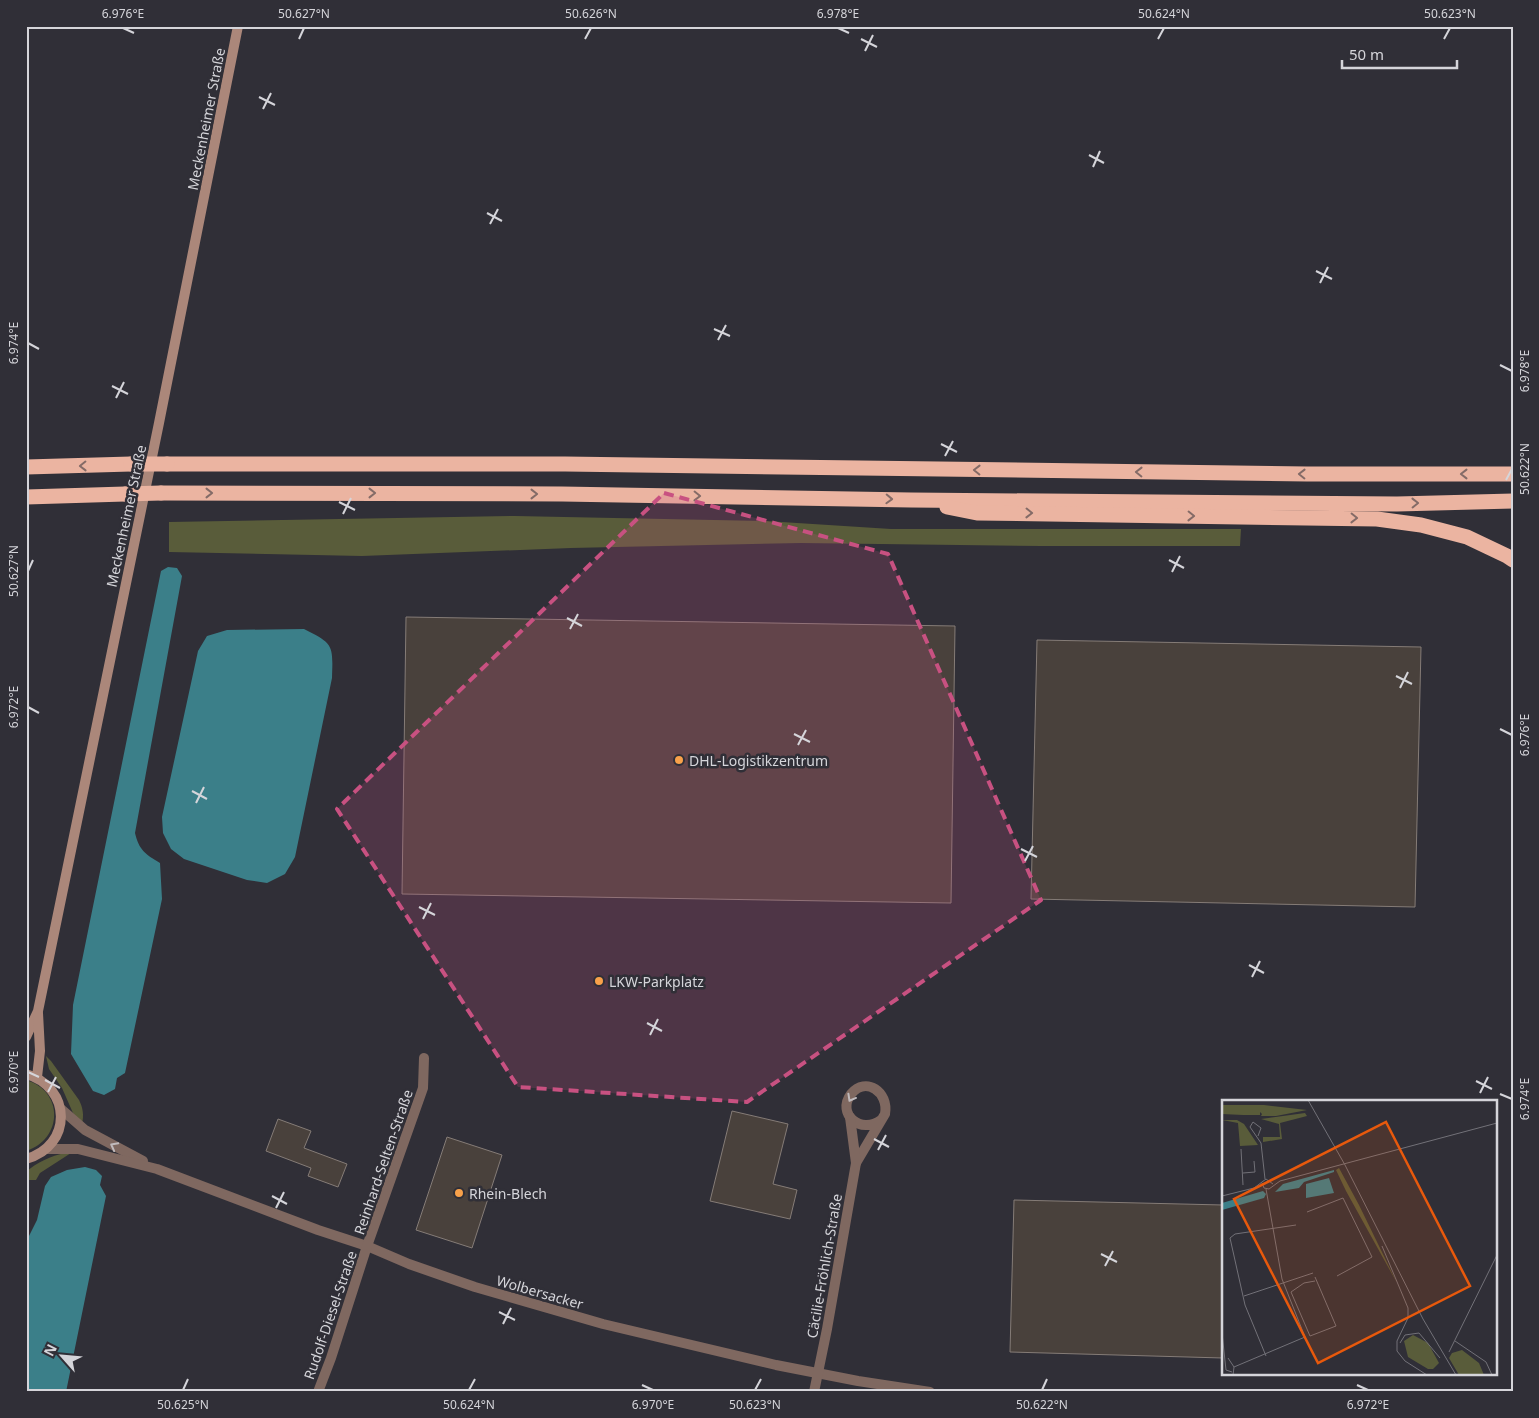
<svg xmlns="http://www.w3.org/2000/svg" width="1539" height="1418" font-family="'Noto Sans',sans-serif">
	<rect width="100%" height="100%" fill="#302f37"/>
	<g fill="#595c3a">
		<path d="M515,516L766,521L891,529H1241L1240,546H1042L801,543L571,548L362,556L169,552V522Z"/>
		<path d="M46,1056L51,1061L79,1100C83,1108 84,1115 82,1124L73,1113L62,1088L49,1069Z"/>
		<path d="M26,1080C64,1091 63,1139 26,1151Z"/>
		<path d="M65,1153H71L40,1173L36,1180H26V1172C37,1162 51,1156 65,1153Z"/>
	</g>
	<g fill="#3b7f89">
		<path d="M168,567L177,568L182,576L135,833C139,850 145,854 160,863L162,899L125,1073L117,1078L115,1089L104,1095L93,1091L71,1054L73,1005L161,571Z"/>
		<path d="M304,629C334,644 333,645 332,678L295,857L285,874L267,883L247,880L184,859L171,849L163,833L162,817L198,651L207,636L227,630Z"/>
		<path d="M85,1167L96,1170L102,1176L100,1185L106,1196L66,1392H26L27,1240L37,1220L45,1186L51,1177L67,1170Z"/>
	</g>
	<g fill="#49413c" stroke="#857c77">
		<path d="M406,617L955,626L951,903L402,894Z"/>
		<path d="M1037,640L1421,647L1415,907L1031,899Z"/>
		<path d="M732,1111L788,1124L773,1184L797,1190L790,1219L710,1201Z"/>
		<path d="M278,1119L311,1131L304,1148L347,1164L338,1187L308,1176L311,1168L266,1151Z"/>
		<path d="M447,1137L502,1155L472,1248L416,1230Z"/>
		<path d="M1014,1200L1223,1205V1358L1010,1352Z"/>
	</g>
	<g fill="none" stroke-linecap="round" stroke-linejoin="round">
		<g stroke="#7f6860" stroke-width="10">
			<path d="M61,1109L85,1130L143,1161"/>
			<path d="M47,1149H78L157,1169L318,1230L367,1246L409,1264L475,1287L603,1324L776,1365L858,1381L930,1392"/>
			<path d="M856,1163L885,1114C889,1092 866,1076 851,1094C836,1114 861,1135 881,1120"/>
			<path d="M318,1392L331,1358L367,1246L423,1088L424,1058"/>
			<path d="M814,1392L827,1329L856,1163L850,1117"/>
		</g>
		<g stroke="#ab877a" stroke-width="10">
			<path d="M26,1037L38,1011L159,423L238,26"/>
			<path d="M26,1074C72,1087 73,1146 26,1159"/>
			<path d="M37,1077L40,1051L38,1013"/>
		</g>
		<g stroke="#ebb4a1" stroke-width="15">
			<path d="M167,464H565L1307,474H1513"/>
			<path d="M26,467L131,464"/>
			<path d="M161,493L562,494L911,500L1397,504L1513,501"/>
			<path d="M26,497L125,494"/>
			<path d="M947,507L977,513L1377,519L1421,525L1467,537L1507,556L1513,560"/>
		</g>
		<g stroke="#ebb4a1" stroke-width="15">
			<path d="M131,464H167"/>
			<path d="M125,494L161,493"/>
		</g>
	</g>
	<defs><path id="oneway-chevron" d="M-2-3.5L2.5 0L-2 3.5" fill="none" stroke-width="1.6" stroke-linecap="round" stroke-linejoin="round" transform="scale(1.25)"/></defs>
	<g stroke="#846b67">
		<use href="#oneway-chevron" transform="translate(83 466) rotate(179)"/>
		<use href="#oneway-chevron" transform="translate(977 470) rotate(-179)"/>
		<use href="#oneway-chevron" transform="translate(1139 472) rotate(-179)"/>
		<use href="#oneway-chevron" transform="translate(1302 474) rotate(-179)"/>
		<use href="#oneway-chevron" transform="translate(1464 474) rotate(180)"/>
		<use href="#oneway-chevron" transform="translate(209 493)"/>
		<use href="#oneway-chevron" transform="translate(372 493)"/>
		<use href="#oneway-chevron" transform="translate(534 494)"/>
		<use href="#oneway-chevron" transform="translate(697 496) rotate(1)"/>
		<use href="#oneway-chevron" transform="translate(889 499) rotate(2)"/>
		<use href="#oneway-chevron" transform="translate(1415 503) rotate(-1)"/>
		<use href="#oneway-chevron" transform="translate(1029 513) rotate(1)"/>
		<use href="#oneway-chevron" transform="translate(1191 516) rotate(1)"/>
		<use href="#oneway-chevron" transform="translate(1354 518) rotate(1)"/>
	</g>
	<g stroke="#c0babc">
		<use href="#oneway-chevron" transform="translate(851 1098) rotate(119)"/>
		<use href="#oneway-chevron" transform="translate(114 1146) rotate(-152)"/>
	</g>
	<path fill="#c85181" fill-opacity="0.2" stroke="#c85181" stroke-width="4" stroke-dasharray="10 6" stroke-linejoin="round" d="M664,493L888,554L1041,900L747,1102L518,1087L337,809Z"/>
	<path fill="none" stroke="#d5d5da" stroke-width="2" d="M123,28L134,33M838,28L849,33M299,39L304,28M585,39L591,28M861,39L877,47M1158,39L1164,28M1444,39L1450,28M865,51L873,35M259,97L275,105M263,109L271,93M1089,155L1104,163M1093,167L1100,151M487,213L502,221M490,224L498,209M1316,271L1332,279M1320,283L1328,267M714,329L730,336M718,340L726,325M28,343L39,349M1500,365L1512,371M112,386L128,394M116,398L124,382M941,444L957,452M945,456L953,441M1506,480L1512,469M339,502L355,510M343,514L351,498M1169,560L1184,568M28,571L33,560M1172,572L1180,556M567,618L582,626M570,629L578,614M1396,676L1412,684M1400,688L1408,672M28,707L39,713M1500,729L1512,735M794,734L810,742M798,745L806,730M192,791L207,799M196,803L204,787M1021,849L1037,857M1025,861L1033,846M419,907L435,915M423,919L431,903M1249,965L1264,973M1252,977L1260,961M647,1023L662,1031M650,1035L658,1019M28,1072L39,1077M45,1080L60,1088M1476,1081L1492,1089M48,1092L56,1077M1480,1093L1488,1077M1500,1094L1512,1099M874,1139L889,1147M878,1150L886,1135M272,1196L287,1204M276,1208L284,1192M1101,1254L1117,1262M1105,1266L1113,1251M499,1312L515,1320M503,1324L511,1308M642,1385L653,1390M1357,1385L1368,1390M183,1390L188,1379M469,1390L475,1379M755,1390L761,1379M1042,1390L1047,1379"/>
	<g fill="#f8a14a" stroke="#302f37" stroke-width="2">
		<circle cx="679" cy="760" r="5"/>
		<circle cx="599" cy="981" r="5"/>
		<circle cx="459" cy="1193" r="5"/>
	</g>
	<g text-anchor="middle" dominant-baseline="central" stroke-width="5" stroke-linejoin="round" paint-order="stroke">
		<g font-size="14" fill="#d5d5da" stroke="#302f37">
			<text transform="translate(206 119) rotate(-79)">Meckenheimer Straße</text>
			<text transform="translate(126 516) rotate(-78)">Meckenheimer Straße</text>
			<text transform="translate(383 1162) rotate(-71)">Reinhard-Selten-Straße</text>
			<text transform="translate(824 1266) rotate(-80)">Cäcilie-Fröhlich-Straße</text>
			<text transform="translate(540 1292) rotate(16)">Wolbersacker</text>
			<text transform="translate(330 1315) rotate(-71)">Rudolf-Diesel-Straße</text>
		</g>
		<g font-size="14" fill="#d5d5da" stroke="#302f37" text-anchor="start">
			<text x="689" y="760">DHL-Logistikzentrum</text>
			<text x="609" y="981">LKW-Parkplatz</text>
			<text x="469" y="1193">Rhein-Blech</text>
		</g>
	</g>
	<g transform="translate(1222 1100)">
		<rect width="275" height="275" fill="#302f37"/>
		<path d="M0,5H42L85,10L54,16H39L40,14L38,12V15H21L0,14ZM83,13L85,16L58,23L60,39L41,42V37H58L57,24L39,19ZM0,20H15L22,24L36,45L18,46L16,23ZM117,68L137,105L175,183L124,91L114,70ZM191,235L206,243L217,263L211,269H206L186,257L182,241ZM240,250L257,263L262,275H237L227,258L230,253Z" fill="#595c3a"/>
		<path d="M112,70V72L82,82L77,88L53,92L61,84ZM107,78L112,93L84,98V84ZM41,91L44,94L42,98L0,110V103Z" fill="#3b7f89"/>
		<path fill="none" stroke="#727178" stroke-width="1" d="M86,0L123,65L201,219L234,275M36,36L39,28L31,22L28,27L39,43L43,79M19,49L21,85M21,73L33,72L32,61M40,83L42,88L47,89L58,81L275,23M0,96L32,88L44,79L51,84M85,112L121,98L150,157L115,176M160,146L186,208V218L175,241V251L183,261L205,275M93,177L114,226L88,236L69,192L82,183L93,181M22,196L91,173M0,233L4,270L10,272M233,241L264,262L270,275M178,243L183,235L197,233L218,258M227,252L275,155M44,256L23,205L8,138L13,134L74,125M6,258L12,267L11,275M12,267L83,237L60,179L44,89"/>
		<path fill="#e8590c" fill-opacity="0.15" stroke="#e8590c" stroke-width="2.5" d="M164,22L248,186L96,263L12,99Z"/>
		<rect width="275" height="275" fill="none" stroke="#d5d5da" stroke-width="2.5"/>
	</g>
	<rect width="1539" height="1418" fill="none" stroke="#302f37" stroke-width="55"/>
	<g transform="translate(62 1356) rotate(297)" stroke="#302f37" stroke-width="4" paint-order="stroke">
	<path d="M0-4L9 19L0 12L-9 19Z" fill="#d5d5da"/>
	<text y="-8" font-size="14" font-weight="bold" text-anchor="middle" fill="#d5d5da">N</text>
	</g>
	<path d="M1342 60v8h115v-8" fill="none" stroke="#d5d5da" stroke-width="2.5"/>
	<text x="1349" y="60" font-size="15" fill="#d5d5da" stroke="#302f37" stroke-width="4" paint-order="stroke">50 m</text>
	<rect x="28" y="28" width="1484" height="1362" fill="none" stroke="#d5d5da" stroke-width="2"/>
	<g font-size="12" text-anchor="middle" fill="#d5d5da">
		<text x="123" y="18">6.976°E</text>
		<text x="304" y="18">50.627°N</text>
		<text x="591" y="18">50.626°N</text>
		<text x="838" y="18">6.978°E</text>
		<text x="1164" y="18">50.624°N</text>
		<text x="1450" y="18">50.623°N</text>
		<text transform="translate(14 343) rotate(-90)" y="4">6.974°E</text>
		<text transform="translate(1525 371) rotate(-90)" y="4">6.978°E</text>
		<text transform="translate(1525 469) rotate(-90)" y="4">50.622°N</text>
		<text transform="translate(14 571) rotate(-90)" y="4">50.627°N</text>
		<text transform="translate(14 707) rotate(-90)" y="4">6.972°E</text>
		<text transform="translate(1525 735) rotate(-90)" y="4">6.976°E</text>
		<text transform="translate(14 1072) rotate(-90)" y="4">6.970°E</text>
		<text transform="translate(1525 1099) rotate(-90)" y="4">6.974°E</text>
		<text x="183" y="1409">50.625°N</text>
		<text x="469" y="1409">50.624°N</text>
		<text x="653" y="1409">6.970°E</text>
		<text x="755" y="1409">50.623°N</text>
		<text x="1042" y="1409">50.622°N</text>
		<text x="1368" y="1409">6.972°E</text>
	</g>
</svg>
